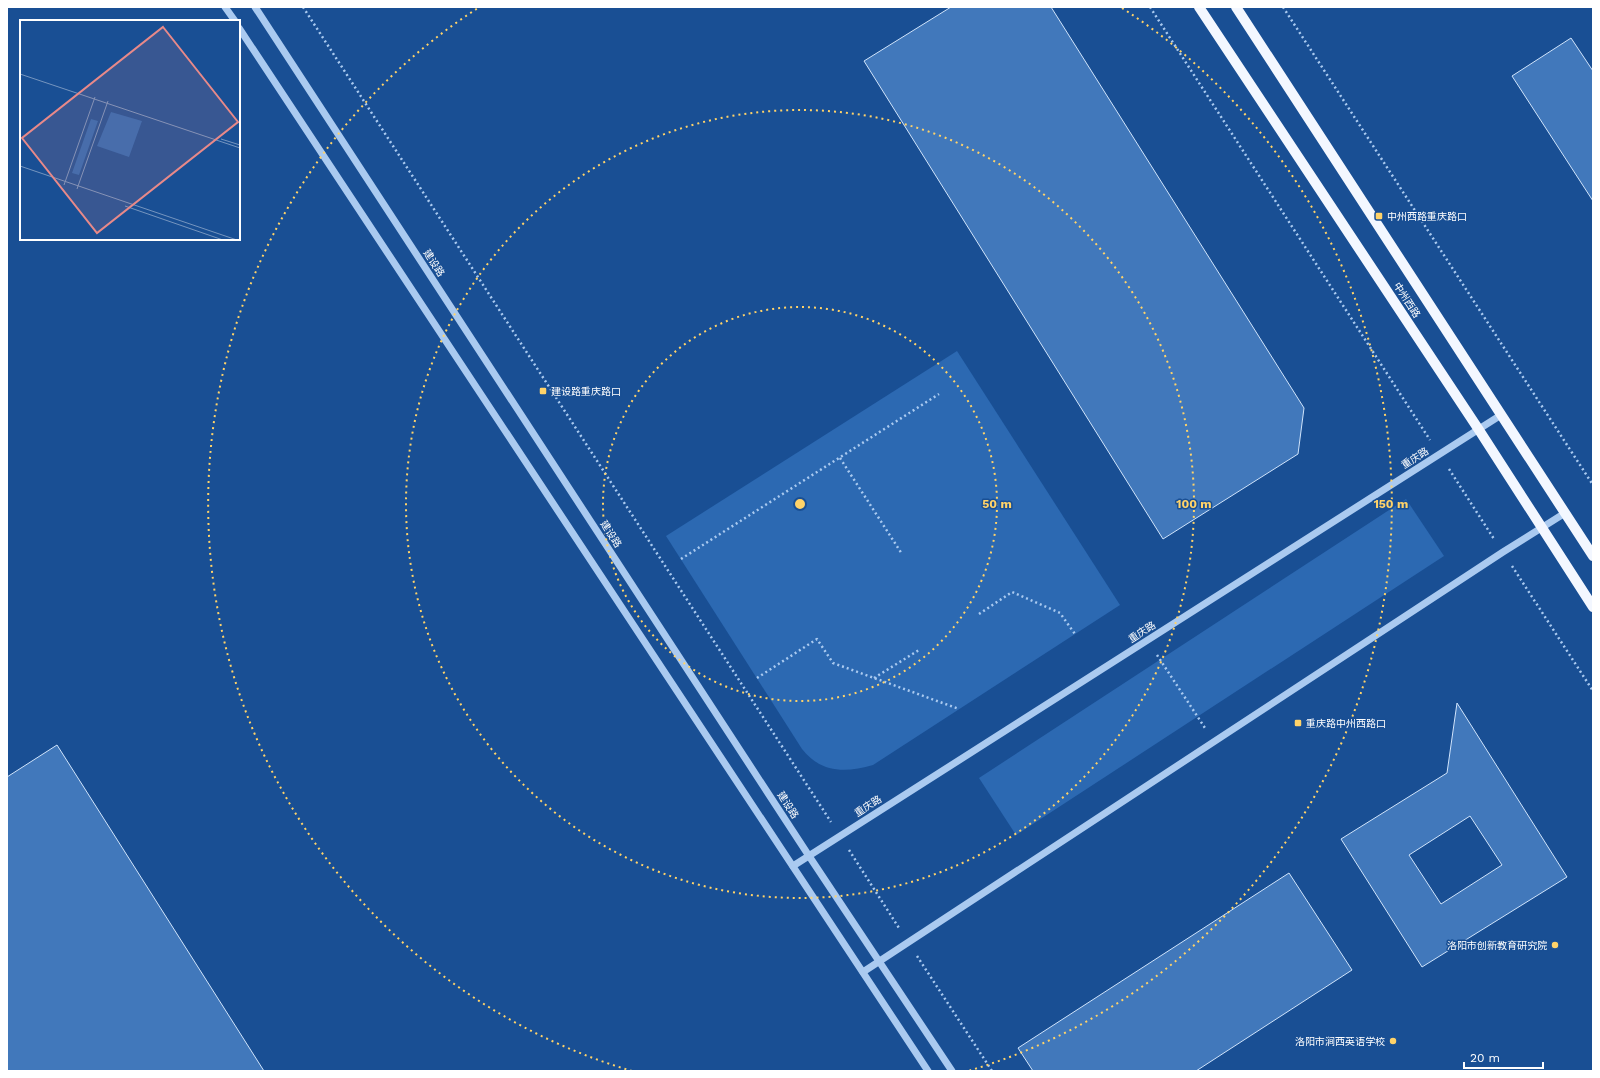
<svg xmlns="http://www.w3.org/2000/svg" width="1600" height="1078" font-family="'Work Sans','Noto Sans SC',sans-serif">
	<rect width="100%" height="100%" fill="#194f94"/>
	<g fill="#2c69b2">
		<path d="M957,351L1120,605L873,765C845,773 821,773 802,749L666,536Z"/>
		<path d="M1406,499L1444,556L1016,835L979,778Z"/>
	</g>
	<g fill="#4178bb" stroke="#d0e4fb" fill-rule="evenodd">
		<path d="M951,7H1051L1304,408L1298,454L1163,539L864,61Z"/>
		<path d="M1571,38L1593,71V201L1512,76Z"/>
		<path d="M1457,703L1567,877L1422,967L1341,839L1447,773ZM1470,816L1502,865L1441,904L1409,855Z"/>
		<path d="M57,745L264,1071H7V777Z"/>
		<path d="M1289,873L1352,970L1196,1071H1033L1018,1048Z"/>
	</g>
	<g fill="none" stroke-linecap="round" stroke-linejoin="round">
		<g stroke="#aacaf0" stroke-width="2.5" stroke-dasharray="2 3" stroke-linecap="butt">
			<path d="M303,7L831,822"/>
			<path d="M1150,7L1430,440"/>
			<path d="M1283,7L1593,485"/>
			<path d="M840,458L902,554"/>
			<path d="M1449,469L1494,539"/>
			<path d="M681,559L939,394"/>
			<path d="M1512,566L1593,691"/>
			<path d="M979,614L1012,592L1060,613L1075,634"/>
			<path d="M1157,655L1205,728"/>
			<path d="M757,678L817,639L833,663L959,709"/>
			<path d="M874,678L919,650"/>
			<path d="M849,850L899,928"/>
			<path d="M917,956L992,1071"/>
		</g>
		<g stroke="#aacaf0" stroke-width="7">
			<path d="M225,7L235,21"/>
			<path d="M255,7L809,856L952,1071"/>
			<path d="M239,28L928,1071"/>
			<path d="M793,866L1501,415"/>
			<path d="M863,972L1503,552L1565,513"/>
		</g>
		<g stroke="#f3f7ff" stroke-width="10">
			<path d="M1199,7L1479,430L1593,607"/>
			<path d="M1236,7L1593,556"/>
		</g>
	</g>
	<g fill="none" stroke="#ffd369" stroke-width="2" stroke-dasharray="2 4">
		<circle cx="800" cy="504" r="197"/>
		<circle cx="800" cy="504" r="394"/>
		<path d="M632 1071A591 591 0 0 1 478 8M1122 8A591 591 0 0 1 968 1071"/>
	</g>
	<g fill="#ffd369" stroke="#194f94" stroke-width="1.5">
		<rect x="1375" y="212" width="8" height="8" rx="2"/>
		<rect x="539" y="387" width="8" height="8" rx="2"/>
		<rect x="1294" y="719" width="8" height="8" rx="2"/>
		<circle cx="1555" cy="945" r="4"/>
		<circle cx="1393" cy="1041" r="4"/>
	</g>
	<g text-anchor="middle" dominant-baseline="central" stroke-width="3" stroke-linejoin="round" paint-order="stroke">
		<g font-size="10" fill="#fff" stroke="#194f94" text-anchor="start">
			<text x="1387" y="216">中州西路重庆路口</text>
			<text x="551" y="391">建设路重庆路口</text>
			<text x="1306" y="723">重庆路中州西路口</text>
			<text x="1547" y="945" text-anchor="end">洛阳市创新教育研究院</text>
			<text x="1385" y="1041" text-anchor="end">洛阳市涧西英语学校</text>
		</g>
		<g font-size="10" fill="#fff" stroke="#194f94">
			<text transform="translate(434 263) rotate(57)">建设路</text>
			<text transform="translate(1407 300) rotate(57)">中州西路</text>
			<text transform="translate(1415 458) rotate(-33)">重庆路</text>
			<text transform="translate(611 534) rotate(57)">建设路</text>
			<text transform="translate(1142 632) rotate(-32)">重庆路</text>
			<text transform="translate(788 805) rotate(57)">建设路</text>
			<text transform="translate(868 806) rotate(-32)">重庆路</text>
		</g>
	</g>
	<g transform="translate(20 20)">
		<rect width="220" height="220" fill="#194f94"/>
		<path d="M91,92L122,101L109,137L77,126ZM71,99L78,101L59,155L52,153Z" fill="#2c69b2"/>
		<path fill="none" stroke="#7595bf" stroke-width="1" d="M0,54L220,128M201,119L220,125M0,146L217,220M44,165L75,77M57,169L88,81M105,186L203,220"/>
		<path fill="#e88989" fill-opacity="0.15" stroke="#e88989" stroke-width="2" d="M143,7L218,102L77,213L2,118Z"/>
		<rect width="220" height="220" fill="none" stroke="#fff" stroke-width="2"/>
	</g>
	<circle cx="800" cy="504" r="6" fill="#ffd369" stroke="#194f94" stroke-width="2"/>
	<g font-size="12" text-anchor="middle" font-weight="bold" fill="#ffd369" stroke="#194f94" stroke-width="3" stroke-linejoin="round" paint-order="stroke">
		<text x="997" y="508">50 m</text>
		<text x="1194" y="508">100 m</text>
		<text x="1391" y="508">150 m</text>
	</g>
	<rect width="1600" height="1078" fill="none" stroke="#ffffff" stroke-width="16"/>
	<path d="M1464 1062v6h79v-6" fill="none" stroke="#ffffff" stroke-width="2"/>
	<text x="1470" y="1062" font-size="12" fill="#ffffff" stroke="#194f94" stroke-width="3" paint-order="stroke">20 m</text>
</svg>
